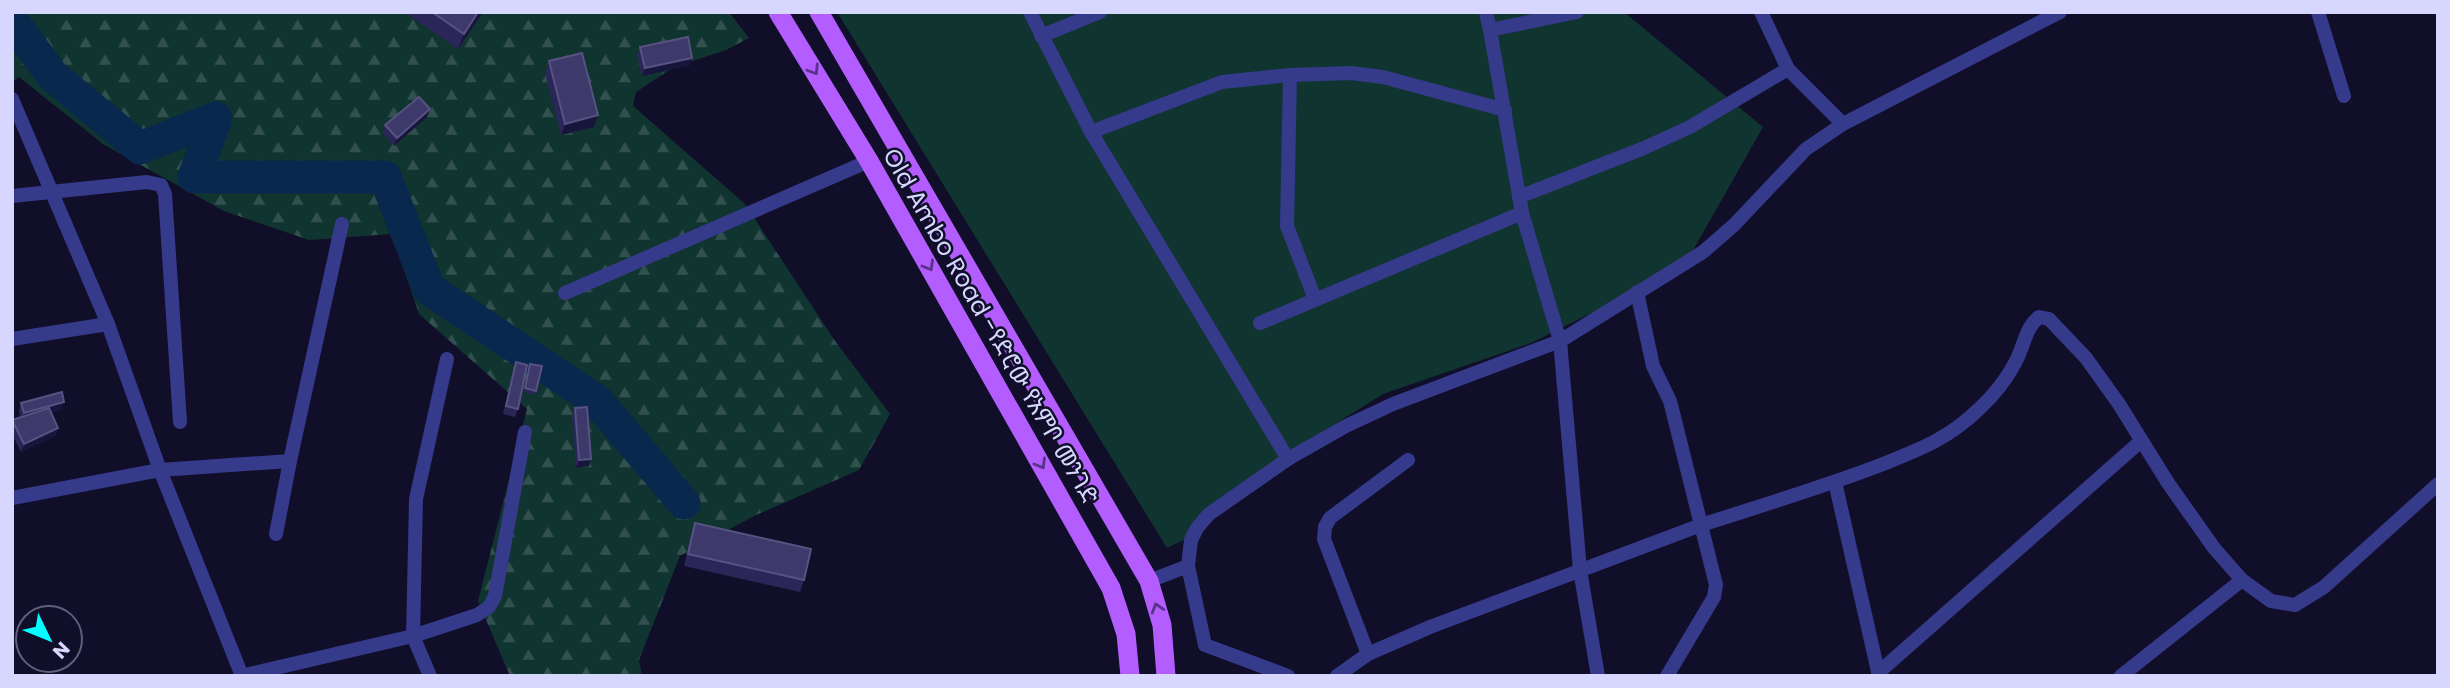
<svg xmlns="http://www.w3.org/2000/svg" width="2450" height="688" font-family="Poppins,'Noto Sans Ethiopic',sans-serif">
	<defs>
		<pattern id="forest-firs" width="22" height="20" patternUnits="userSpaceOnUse" patternTransform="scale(1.75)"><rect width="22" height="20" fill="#10342f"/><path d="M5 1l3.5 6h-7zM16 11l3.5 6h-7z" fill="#32514e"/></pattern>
	</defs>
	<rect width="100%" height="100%" fill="#100e29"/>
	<path fill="#10342f" d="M837,12H1624L1763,127L1683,268L1531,343L1383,394L1292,451L1186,539L1167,548Z"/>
	<path fill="url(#forest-firs)" d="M12,12H729L749,38L726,50L674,67L636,92L633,106L745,204L835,341L890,414L859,470L754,516L680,556L639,660L642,676H510L478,601L527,409L419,314L392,234L309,240L224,211L103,144L19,77L12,82Z"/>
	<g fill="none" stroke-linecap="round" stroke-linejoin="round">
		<path stroke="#08284e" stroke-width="33" d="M12,21L53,76L140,148L216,118L194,177H385L429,289L597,401L684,503"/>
		<g stroke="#363a8b" stroke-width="14">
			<path d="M1030,12L1091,132L1288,459"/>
			<path d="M1486,12L1490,30"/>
			<path d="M1577,12L1490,30L1522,213L1560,341L1580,570L1598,676"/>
			<path d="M1761,12L1788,69L1843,124"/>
			<path d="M2318,12L2344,96"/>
			<path d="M1041,36L1100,12"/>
			<path d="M1290,75L1287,226L1315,299"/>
			<path d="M12,99L108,324L160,470L242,676"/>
			<path d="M1091,132L1222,82L1290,75L1351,73L1383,77L1505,110"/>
			<path d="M12,196L147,182L161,185L165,194L180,422"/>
			<path d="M1519,197L1644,148L1690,127L1788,69"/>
			<path d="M1637,292L1653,366L1670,401L1701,525C1760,506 1820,488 1878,466C1918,450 1947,440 1979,409C1993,396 2006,380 2015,363C2024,347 2025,328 2039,317L2049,319L2086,358L2119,404L2168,483L2214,548L2242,580L2271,601L2295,605L2324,587L2438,484"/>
			<path d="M565,293L869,161"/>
			<path d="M1260,323L1522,213"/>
			<path d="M12,339L108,324"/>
			<path d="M1835,482L1879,676"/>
			<path d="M12,498L160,470L290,461L342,224"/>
			<path d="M276,534L290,461"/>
			<path d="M1188,566L1205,645L1288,676"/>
			<path d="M1149,581L1188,566L1191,540L1197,528L1209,514L1288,459L1346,426L1393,404L1560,341L1703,252L1734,225L1806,149L1843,124L2060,12"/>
			<path d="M1368,654L1324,539L1325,527L1330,518L1408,460"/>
			<path d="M1878,673L2141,441"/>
			<path d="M241,676L413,636L477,615L489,607L495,596L525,432"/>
			<path d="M430,676L413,636L416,499L447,359"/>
			<path d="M1337,676L1368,654L1430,627L1701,525L1716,585L1714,597L1667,676"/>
			<path d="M2121,676L2242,580"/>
		</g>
		<g stroke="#b35dff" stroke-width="19">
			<path d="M778,12L869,161L1111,588L1126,634L1130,676"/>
			<path d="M819,12L1149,581L1162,625L1166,676"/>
		</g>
	</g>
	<g fill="#2b2658">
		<path d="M404,12H483L458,49Z"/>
		<path d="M640,47L690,65L642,76L637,55Z"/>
		<path d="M549,61L594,127L561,135L545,73Z"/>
		<path d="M427,117L394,146L383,133L385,125Z"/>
		<path d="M516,362L518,409L515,417L503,414L513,370Z"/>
		<path d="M530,364L536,391L535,395L524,392Z"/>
		<path d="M21,403L61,410L51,413L58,428L55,436L21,452L12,434V420L20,417L19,411Z"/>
		<path d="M575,408L589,466L576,468L572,416Z"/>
		<path d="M695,523L804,580L800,592L684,566L691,534Z"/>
	</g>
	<g fill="#18153d">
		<path d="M478,12H483L458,49L464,34Z"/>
		<path d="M692,58L690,65L642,76L645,68Z"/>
		<path d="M430,109L427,117L394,146L397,138Z"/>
		<path d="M598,115L594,127L561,135L565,124Z"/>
		<path d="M64,402L61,410L21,421L24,413Z"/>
		<path d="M58,428L55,436L21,452L24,444Z"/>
		<path d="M591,459L589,466L576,468L579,460Z"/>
	</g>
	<g fill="#3d396a" stroke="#565281" stroke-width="2">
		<path d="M432,12H478L464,34Z"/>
		<path d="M688,37L692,58L645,68L640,47Z"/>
		<path d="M582,53L598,115L565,124L549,61Z"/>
		<path d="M419,97L430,109L397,138L385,125Z"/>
		<path d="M516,362L527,365L518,409L506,406Z"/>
		<path d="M530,364L542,366L536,391L525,388Z"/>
		<path d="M62,392L64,402L24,413L21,403Z"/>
		<path d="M587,407L591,459L579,460L575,408Z"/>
		<path d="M49,408L58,428L24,444L12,420Z"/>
		<path d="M695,523L811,549L804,580L688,554Z"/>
	</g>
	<defs><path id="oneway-chevron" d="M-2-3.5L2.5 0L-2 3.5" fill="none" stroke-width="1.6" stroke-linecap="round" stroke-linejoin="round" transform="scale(1.75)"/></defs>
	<g stroke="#593289">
		<use href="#oneway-chevron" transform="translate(814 70) rotate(58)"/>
		<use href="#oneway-chevron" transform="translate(929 266) rotate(60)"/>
		<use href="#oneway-chevron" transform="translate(1041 464) rotate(60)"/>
		<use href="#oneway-chevron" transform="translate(1157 608) rotate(-107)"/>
	</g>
	<g text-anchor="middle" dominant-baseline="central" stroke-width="5" stroke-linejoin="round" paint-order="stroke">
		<g font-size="24" fill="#d7d6ff" stroke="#100e29">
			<text transform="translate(991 326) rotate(60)">Old Ambo Road -የድሮው የአምቦ መንገድ</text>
		</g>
	</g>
	<rect width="2450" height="688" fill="none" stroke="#d7d6ff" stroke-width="28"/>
	<g transform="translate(49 639) rotate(133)"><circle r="33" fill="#100e29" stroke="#605e7f" stroke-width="2"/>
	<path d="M0-5L12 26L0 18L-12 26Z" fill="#02feff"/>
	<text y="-10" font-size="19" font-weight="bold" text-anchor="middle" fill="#d7d6ff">N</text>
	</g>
</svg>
